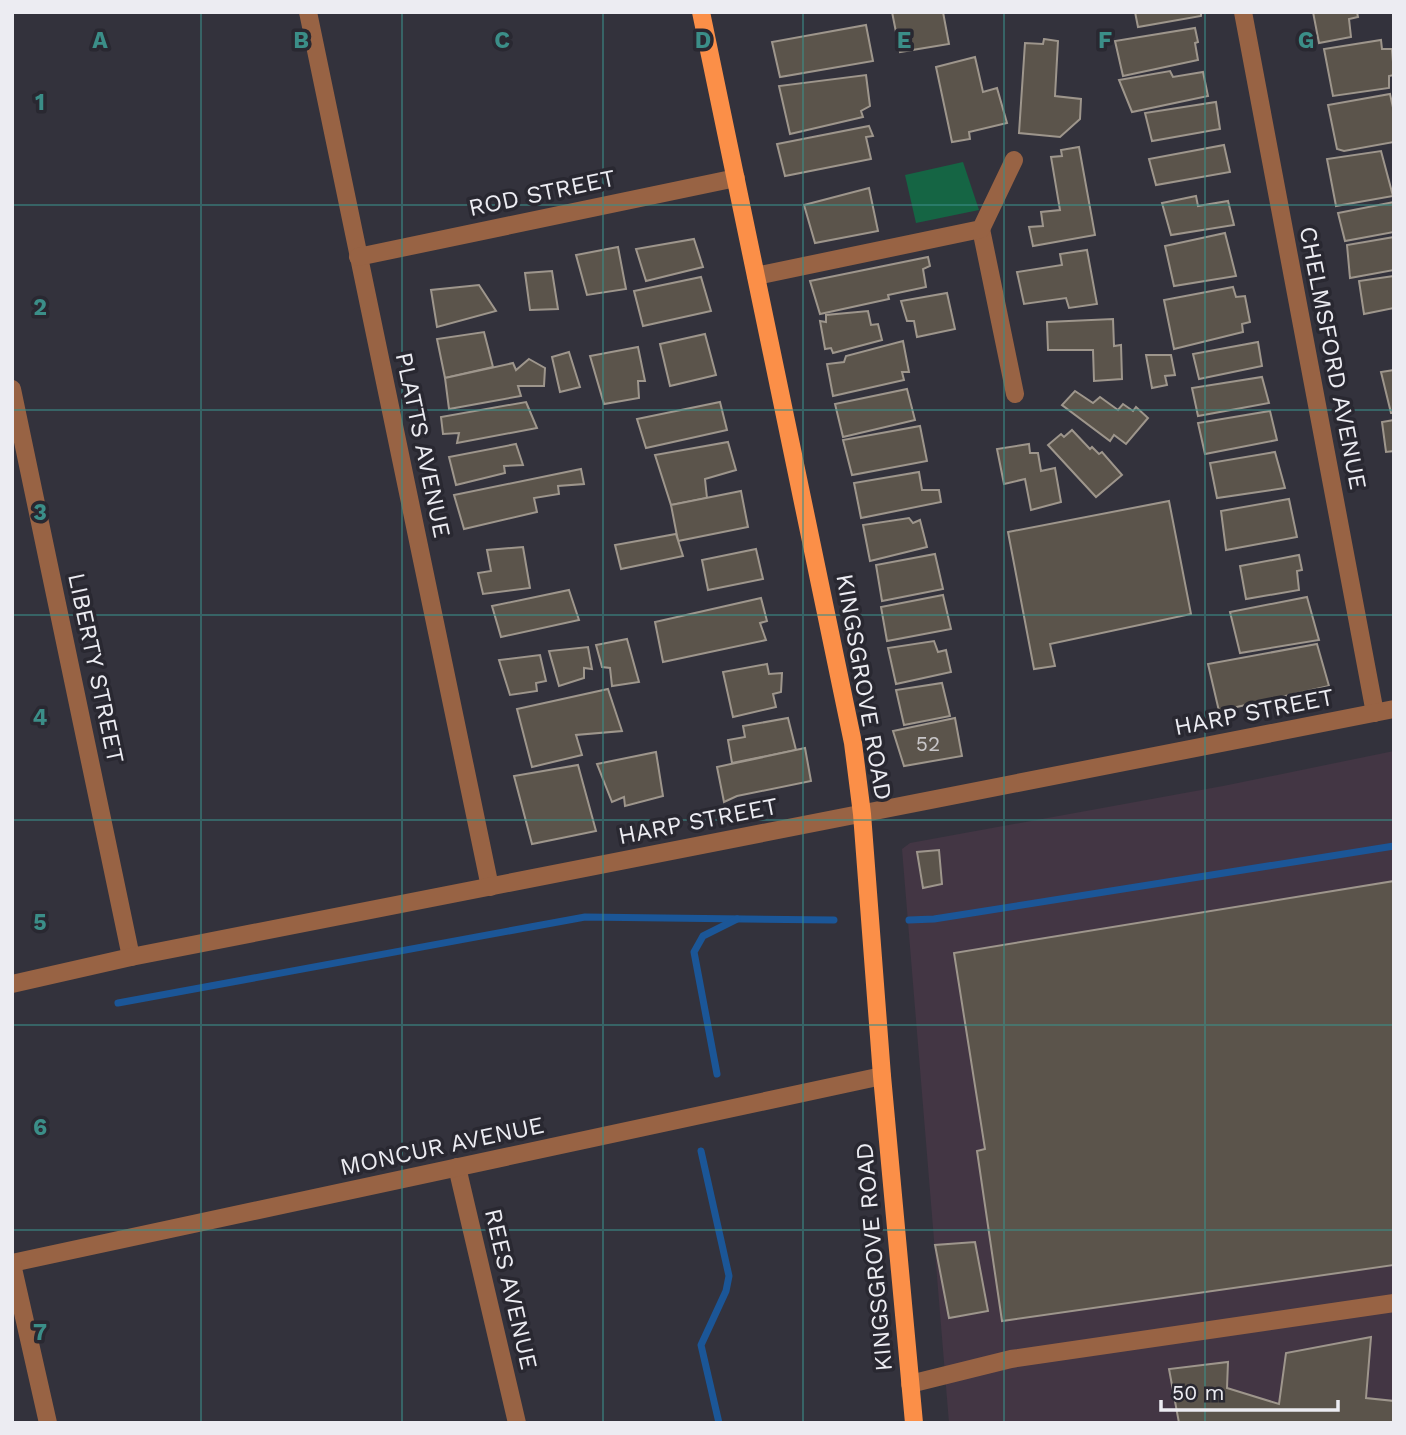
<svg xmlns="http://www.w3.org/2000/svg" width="1406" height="1435" font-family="'Work Sans',sans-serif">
	<rect width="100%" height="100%" fill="#33323c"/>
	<path fill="#433644" d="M1394,751V1423H949L902,849L910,843L1223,786Z"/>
	<path fill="#156544" d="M963,162L979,210L916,223L905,175Z"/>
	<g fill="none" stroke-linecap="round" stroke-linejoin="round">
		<g stroke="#1b5697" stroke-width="7">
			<path d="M909,920L934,919L1394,846"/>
			<path d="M118,1003L585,917L834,920"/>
			<path d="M717,1074L694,952L703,936L737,919"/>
			<path d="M701,1151L729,1276L726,1291L701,1345L719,1423"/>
		</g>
	</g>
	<g fill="#5b544b" stroke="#9e968c" stroke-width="2">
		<path d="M892,12H943L949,44L900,52Z"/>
		<path d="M1135,12H1201V16L1138,27Z"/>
		<path d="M1313,12H1357L1358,17L1349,19L1351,37L1319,43Z"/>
		<path d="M866,25L873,61L780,77L772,42Z"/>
		<path d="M1195,28L1198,42L1195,43L1198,60L1123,76L1115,41Z"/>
		<path d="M1044,39L1058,41L1055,96L1081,99L1080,119L1060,137L1019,133L1025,43L1043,44Z"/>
		<path d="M1381,40L1382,49H1392L1394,75L1389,76V88L1333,96L1324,49Z"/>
		<path d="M975,57L983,92L997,88L1007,123L969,132L970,139L952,142L936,67Z"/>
		<path d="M1170,71L1173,77L1203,72L1208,96L1132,112L1119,80Z"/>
		<path d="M866,75L870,106L861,111L863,117L790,134L779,86Z"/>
		<path d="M1390,94L1394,112V142L1344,151L1337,149L1328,105Z"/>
		<path d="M1216,102L1220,129L1152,141L1145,113Z"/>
		<path d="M869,126L873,136L866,137L871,159L785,176L777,144Z"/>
		<path d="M1224,145L1230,172L1156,185L1149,159Z"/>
		<path d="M1079,147L1095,235L1033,246L1029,227L1043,226L1041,212L1060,210L1051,157L1062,156L1061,150Z"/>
		<path d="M1381,151L1393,196L1336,206L1327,159Z"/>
		<path d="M869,188L878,231L815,243L804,205Z"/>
		<path d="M1196,196L1198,206L1228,201L1234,225L1171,235L1162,203Z"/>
		<path d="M1394,202V232L1345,241L1338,213Z"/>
		<path d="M1225,233L1236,276L1174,286L1165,246Z"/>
		<path d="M1394,237V270L1350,278L1347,245Z"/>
		<path d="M694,239L703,267L646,281L636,249Z"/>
		<path d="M618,247L626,289L587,295L576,255Z"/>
		<path d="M1087,250L1097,304L1069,308L1066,298L1024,304L1017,272L1062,265L1060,254Z"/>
		<path d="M928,257L930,266L923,269L926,287L888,295L889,299L820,314L810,281Z"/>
		<path d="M552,271L558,309L530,310L525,273Z"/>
		<path d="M1394,276V308L1364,314L1359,281Z"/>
		<path d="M701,277L711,311L643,326L634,291Z"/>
		<path d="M479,285L496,311L437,327L431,290Z"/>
		<path d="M1233,287L1236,297L1245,296L1250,322L1242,324L1243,332L1174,349L1164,300Z"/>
		<path d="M947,293L955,329L917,337L914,321H907L901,301Z"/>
		<path d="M868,311L871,325L878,324L882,340L833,353L831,348L825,349L820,321L826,322V315Z"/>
		<path d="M1113,319L1114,346L1121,345L1122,379L1094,381L1093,350H1048L1047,322Z"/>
		<path d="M484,332L493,367L445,378L437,339Z"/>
		<path d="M705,334L716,375L670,386L660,344Z"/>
		<path d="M903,341L909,372H902L904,380L833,396L827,364L844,362L846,356Z"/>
		<path d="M1258,342L1262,366L1199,379L1193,354Z"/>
		<path d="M638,347L645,381H638L639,398L604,404L590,356Z"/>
		<path d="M569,352L580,387L560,392L552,357Z"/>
		<path d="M1146,355H1171L1175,375L1165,376L1167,385L1152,388Z"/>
		<path d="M529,359L545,368L544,386H518L521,396L449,409L445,378L513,363L516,370Z"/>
		<path d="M1394,370V413H1391L1381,372Z"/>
		<path d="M1262,377L1269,403L1198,416L1192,388Z"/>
		<path d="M907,389L915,420L843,437L835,404Z"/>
		<path d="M1075,391L1093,403L1100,397L1118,410L1123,404L1133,411L1136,407L1148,418L1126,444L1114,435L1110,441L1062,405Z"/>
		<path d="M526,402L537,428L457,443L459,433L443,434L441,417Z"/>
		<path d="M720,402L727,430L646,448L637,419Z"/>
		<path d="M1270,411L1277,440L1205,454L1198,423Z"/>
		<path d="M1394,420V451L1386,452L1382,422Z"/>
		<path d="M920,426L927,461L852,475L843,440Z"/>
		<path d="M1072,430L1090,449L1092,447L1099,454L1102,452L1122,475L1096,497L1048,445L1061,434L1064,437Z"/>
		<path d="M728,442L736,470L705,479L707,498L671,505L655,455Z"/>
		<path d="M516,444L523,465L504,466L505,473L456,485L449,457Z"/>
		<path d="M1029,444L1030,453H1038L1041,471L1055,468L1061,502L1031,510L1025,479L1004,484L997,449Z"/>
		<path d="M1275,452L1285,488L1217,498L1210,463Z"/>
		<path d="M581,469L584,484L558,486L559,494L534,498L537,512L464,529L454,495Z"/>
		<path d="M919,472L922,490H939L941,502L861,518L854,483Z"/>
		<path d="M741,491L748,527L678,541L671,505Z"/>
		<path d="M1289,499L1297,537L1226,550L1221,511Z"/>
		<path d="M1169,501L1191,614L1050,644L1055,666L1034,669L1008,532Z"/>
		<path d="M909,518L913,523L920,520L927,547L870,561L863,525Z"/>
		<path d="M676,534L683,556L621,569L615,545Z"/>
		<path d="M523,547L530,588L483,594L478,573L491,571L487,550Z"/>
		<path d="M756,549L763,579L708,590L702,560Z"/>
		<path d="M935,554L943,589L882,601L876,565Z"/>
		<path d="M1299,555L1302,570L1297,571L1299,590L1246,599L1240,566Z"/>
		<path d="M569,590L579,620L501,637L492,606Z"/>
		<path d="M943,595L951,629L887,641L881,607Z"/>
		<path d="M1307,597L1319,640L1240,653L1230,612Z"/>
		<path d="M761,598L767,621L760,623L766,640L663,662L655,622Z"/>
		<path d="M627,639L639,682L612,686L610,668L602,667L596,645Z"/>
		<path d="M934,641L938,652L946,650L951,672L896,684L888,648Z"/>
		<path d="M1317,644L1329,686L1219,711L1208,664Z"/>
		<path d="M588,647L592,669L584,668V678L559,686L549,651Z"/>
		<path d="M540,655L546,681L536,683L537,691L510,695L499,660Z"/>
		<path d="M767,664L769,674L782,673L781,692L773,694L776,707L733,717L723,672Z"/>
		<path d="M942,683L950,716L904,725L896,690Z"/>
		<path d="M608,689L622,731L576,735L582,755L532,767L517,709Z"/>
		<path d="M788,718L796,750L732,763L728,740L745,737L743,726Z"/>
		<path d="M955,718L962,756L904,766L893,731Z"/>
		<path d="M805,748L811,781L737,796L724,802L717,767Z"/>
		<path d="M656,752L663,796L625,806L624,797L612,802L597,764Z"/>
		<path d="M578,765L596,831L532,844L514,776Z"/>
		<path d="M939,850L942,884L923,888L917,852Z"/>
		<path d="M1394,881V1265L1002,1321L977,1151L985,1149L954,953Z"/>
		<path d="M975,1242L988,1311L949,1318L935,1245Z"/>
		<path d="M1371,1337L1366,1398L1394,1401V1423H1179L1169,1369L1228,1362L1227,1388L1279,1404L1286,1353Z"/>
	</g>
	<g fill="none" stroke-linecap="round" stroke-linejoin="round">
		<g stroke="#986344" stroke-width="18">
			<path d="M308,12L490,887"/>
			<path d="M1243,12L1375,713"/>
			<path d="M981,229L1015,394"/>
			<path d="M358,257L736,178"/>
			<path d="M756,276L981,229L1014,160"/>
			<path d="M12,389L131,957"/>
			<path d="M12,984L131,957L1394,709"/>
			<path d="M457,1167L517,1423"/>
			<path d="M12,1263L882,1076"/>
			<path d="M12,1264L48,1423"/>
			<path d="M910,1384L1011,1359L1394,1303"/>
		</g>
		<path stroke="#fb8f48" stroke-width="18" d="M701,12L853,743L862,814L882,1076L914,1423"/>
	</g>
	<path fill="none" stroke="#3b8e88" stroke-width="2" stroke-opacity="0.55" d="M201,12V1423M402,12V1423M603,12V1423M803,12V1423M1004,12V1423M1205,12V1423M12,205H1394M12,410H1394M12,615H1394M12,820H1394M12,1025H1394M12,1230H1394"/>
	<g text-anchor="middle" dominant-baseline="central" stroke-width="7" stroke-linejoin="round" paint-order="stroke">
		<g font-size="21" fill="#c8c6c8">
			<text x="928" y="743">52</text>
		</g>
		<g font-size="24" fill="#ececf2" stroke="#292831">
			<text transform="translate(542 193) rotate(-12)">ROD STREET</text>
			<text transform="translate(1333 358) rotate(79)">CHELMSFORD AVENUE</text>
			<text transform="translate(423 445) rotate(78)">PLATTS AVENUE</text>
			<text transform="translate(96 668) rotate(78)">LIBERTY STREET</text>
			<text transform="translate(864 687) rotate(80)">KINGSGROVE ROAD</text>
			<text transform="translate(1254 712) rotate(-11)">HARP STREET</text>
			<text transform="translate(698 821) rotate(-11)">HARP STREET</text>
			<text transform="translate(442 1146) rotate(-12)">MONCUR AVENUE</text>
			<text transform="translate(874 1257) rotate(-95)">KINGSGROVE ROAD</text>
			<text transform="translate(511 1289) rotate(77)">REES AVENUE</text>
		</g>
	</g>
	<g font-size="23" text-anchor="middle" font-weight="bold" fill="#3b8e88" stroke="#292831" stroke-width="7" stroke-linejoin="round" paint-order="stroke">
		<text x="100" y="48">A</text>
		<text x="301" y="48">B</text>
		<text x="502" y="48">C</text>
		<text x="703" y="48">D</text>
		<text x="904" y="48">E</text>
		<text x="1105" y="48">F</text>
		<text x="1306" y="48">G</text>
		<text x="40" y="110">1</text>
		<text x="40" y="315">2</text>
		<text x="40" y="520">3</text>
		<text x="40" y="725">4</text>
		<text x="40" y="930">5</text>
		<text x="40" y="1135">6</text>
		<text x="40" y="1340">7</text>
	</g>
	<rect width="1406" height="1435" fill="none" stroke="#ececf2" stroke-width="28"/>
	<path d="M1161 1400v10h177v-10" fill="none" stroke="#ececf2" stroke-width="3.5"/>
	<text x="1172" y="1400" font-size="21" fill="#ececf2" stroke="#292831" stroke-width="5" paint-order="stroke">50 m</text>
</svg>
